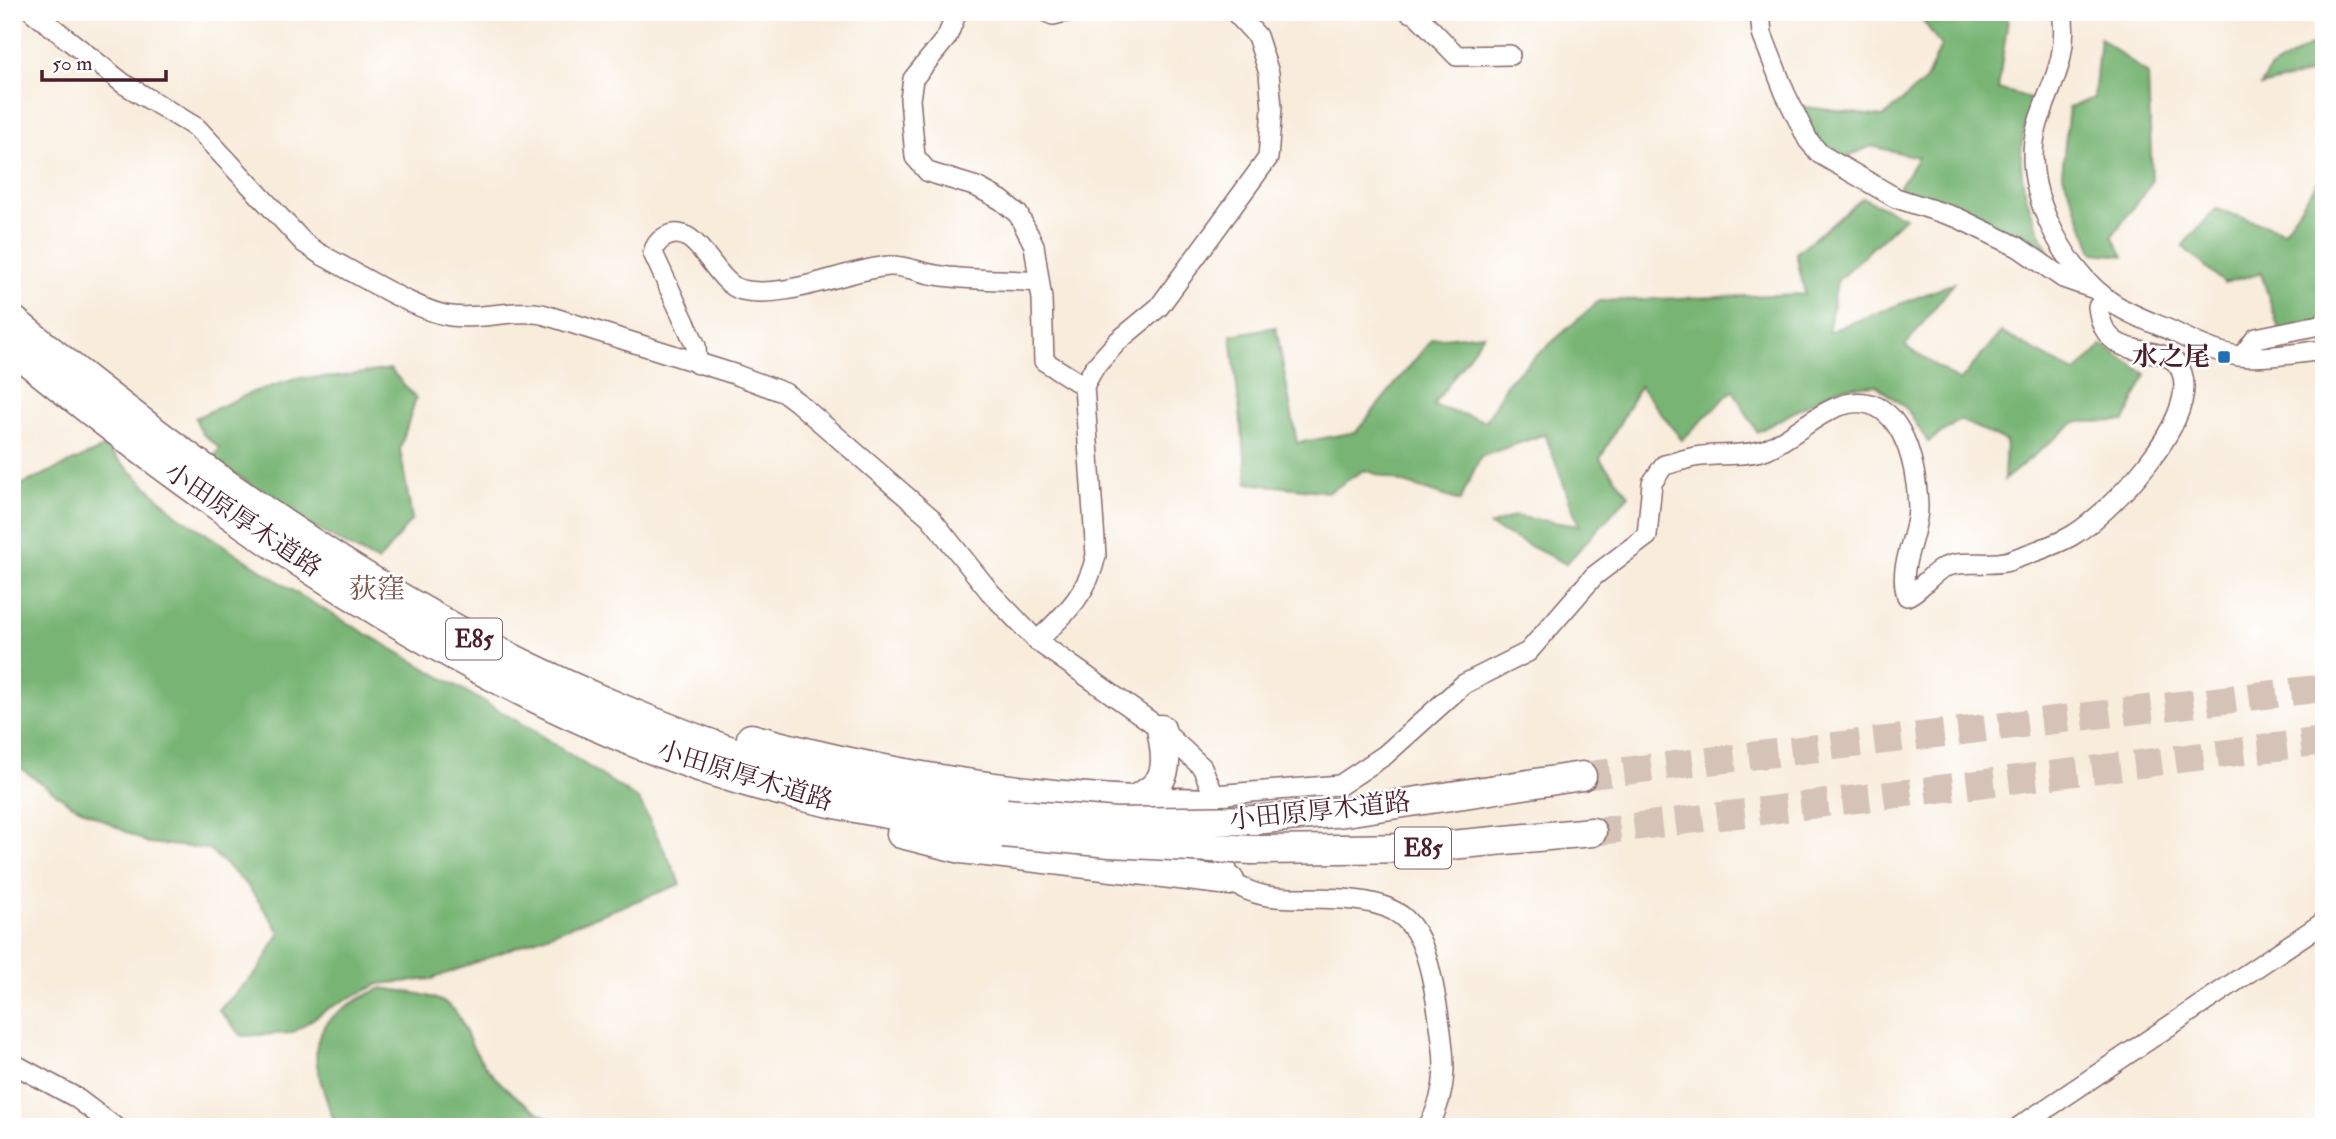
<svg xmlns="http://www.w3.org/2000/svg" width="2336" height="1139" font-family="'IM FELL Double Pica','Noto Serif JP',serif">
	<rect width="100%" height="100%" fill="#fff"/>
	<filter id="ink" filterUnits="userSpaceOnUse"><feTurbulence type="fractalNoise" baseFrequency=".0143" numOctaves="2"/><feDisplacementMap in="SourceGraphic" scale="14" xChannelSelector="R" yChannelSelector="G"/><feConvolveMatrix kernelMatrix="1 2 1 2 8 2 1 2 1" color-interpolation-filters="sRGB"/></filter>
	<filter id="wash" filterUnits="userSpaceOnUse"><feTurbulence type="fractalNoise" baseFrequency=".00686" numOctaves="4" result="noise"/><feDisplacementMap in="SourceGraphic" scale="28" xChannelSelector="R" yChannelSelector="G"/><feGaussianBlur stdDeviation="1.57" result="paint"/><feColorMatrix in="noise" values="0 0 0 0 0 0 0 0 0 0 0 0 0 0 0 0 0 1.4 0 .05"/><feComposite in="paint" operator="in"/></filter>
	<g filter="url(#wash)">
		<rect width="100%" height="100%" fill="#f8ecdb"/>
		<g fill="#78b574" stroke="#616a50" stroke-width="2">
			<path d="M1917,12H2009L1998,89L2034,99C2008,164 2024,197 2051,258C2003,225 1953,206 1898,189L1918,157L1871,146L1843,159L1821,145L1799,106L1883,117L1926,80L1941,46Z"/>
			<path d="M2100,38L2148,75L2152,182L2112,236L2124,256L2094,253L2062,173L2069,107L2094,98Z"/>
			<path d="M2324,38V331L2281,336L2261,273L2224,283L2182,246L2216,209L2284,231L2319,180L2320,71L2261,86L2270,69Z"/>
			<path d="M1863,198L1905,217L1837,281L1828,332L1954,283L1905,346L1960,381L2001,332L2076,373L2102,345L2146,374L2125,421L2075,422L2004,480L2006,441L1960,420L1928,442L1907,409L1876,385L1838,388L1757,432L1733,390L1682,440L1640,386L1600,459L1629,495L1566,564L1490,526L1514,516L1579,526L1545,434L1480,457L1460,501L1364,470L1329,492L1248,483L1231,335L1276,327L1297,443L1356,432L1432,339L1484,334L1433,406L1486,421L1508,381L1599,301L1805,294L1796,253Z"/>
			<path d="M390,369L416,398L400,449L412,519L378,562L313,527L213,459L220,448L202,433L195,418L253,392L299,378L336,377Z"/>
			<path d="M105,447L176,514L301,596L531,729L639,800L681,884L432,979L379,984L329,1008L292,1033L242,1036L219,1010L258,971L280,932L247,885L209,849L148,843L69,803L12,762V489Z"/>
			<path d="M382,988C403,992 438,993 454,1010C463,1020 467,1038 474,1049C494,1084 529,1109 564,1127H336C308,1049 299,1025 382,988Z"/>
		</g>
	</g>
	<g filter="url(#ink)">
		<g fill="none" stroke-linecap="round" stroke-linejoin="round">
			<g stroke="#d5c3b8" stroke-width="28" stroke-dasharray="28 14" stroke-linecap="butt">
				<path d="M1582,776L2324,688"/>
				<path d="M1592,832L2324,741"/>
			</g>
			<g stroke="#876769" stroke-width="22">
				<g id="minor">
					<path d="M33,12L124,84L197,128L304,243L320,254C351,270 420,313 451,316C482,320 511,309 542,314L734,374L785,393L797,402L930,517L990,592L1037,641L1161,729L1202,767L1214,795L1221,848L1230,881C1255,897 1273,898 1302,898C1404,898 1422,909 1438,1012C1445,1055 1450,1088 1428,1127"/>
					<path d="M957,12L947,37L913,79L910,99L915,157L928,172L977,187L1001,200L1018,214L1034,245L1042,299L1044,361L1084,386"/>
					<path d="M1046,12L1053,15L1066,12"/>
					<path d="M1409,12L1416,14L1457,56L1510,55"/>
					<path d="M1760,12L1762,34L1785,93L1808,140L1820,154L1896,198L1958,218L2018,247L2063,278L2092,288"/>
					<path d="M2062,12C2072,74 2033,104 2033,156C2033,206 2067,269 2107,299C2127,314 2152,322 2174,332C2194,342 2216,353 2239,356C2266,359 2297,353 2324,350"/>
					<path d="M2242,356L2256,338L2324,324"/>
					<path d="M697,364L696,346L653,253C655,245 658,241 665,237C698,219 713,283 742,290C786,300 844,270 889,266C905,265 921,273 936,275C969,281 1004,279 1037,282"/>
					<path d="M1037,641C1065,614 1088,594 1096,555L1084,386L1094,368L1118,341L1159,307L1268,158L1272,108L1269,73L1257,36L1235,12"/>
					<path d="M1214,795L1340,785L1385,755L1464,684L1528,652L1594,576L1647,536L1652,483L1664,465C1674,463 1684,459 1695,457C1717,453 1743,457 1764,450C1790,440 1811,417 1837,407C1899,383 1917,462 1918,507C1918,538 1897,565 1907,596C1922,590 1929,574 1945,567C1965,559 1989,567 2009,561C2029,553 2055,546 2073,535C2111,512 2198,421 2182,373C2170,335 2106,372 2098,307L2107,299"/>
					<path d="M12,1063L75,1097L115,1127"/>
					<path d="M2019,1127L2324,922"/>
				</g>
			</g>
			<g stroke="#876769" stroke-width="31">
				<g id="highway">
					<path d="M12,319C204,476 405,621 635,714C686,735 737,755 790,769C861,788 933,800 1006,813"/>
					<path d="M12,349C211,511 452,681 696,766C795,801 899,817 1003,833"/>
					<path d="M751,738C902,779 1059,801 1215,803"/>
					<path d="M1128,802C1169,786 1169,768 1161,729"/>
					<path d="M1254,820L1345,812L1582,776"/>
					<path d="M901,834L961,849L1230,881"/>
					<path d="M1253,850L1418,848L1592,832"/>
				</g>
			</g>
			<use href="#minor" stroke="#fff" stroke-width="19"/>
			<use href="#highway" stroke="#fff" stroke-width="28"/>
			<g stroke="#876769" stroke-width="31" stroke-linecap="butt">
				<g id="highway-bridge">
					<path d="M1006,813L1116,822L1254,820"/>
					<path d="M1003,833L1110,843L1253,850"/>
				</g>
			</g>
			<use href="#highway-bridge" stroke="#fff" stroke-width="28"/>
		</g>
	</g>
	<rect fill="#1f6fb2" stroke="#fff" stroke-width="2.5" x="2217" y="350" width="14" height="14" rx="3.5"/>
	<g text-anchor="middle" dominant-baseline="central" stroke-width="5" stroke-linejoin="round" paint-order="stroke">
		<g fill="#fff" stroke="#80626b" stroke-width="2">
			<rect x="446" y="618.5" width="56" height="41" rx="5"/>
			<rect x="1395" y="827.5" width="56" height="41" rx="5"/>
		</g>
		<g font-size="24" font-weight="bold" fill="#4a1f2b">
			<text x="474" y="639">E85</text>
			<text x="1423" y="848">E85</text>
		</g>
		<g font-size="26" font-weight="bold" fill="#4a1f2b" stroke="#fff" text-anchor="end">
			<text x="2210" y="357">水之尾</text>
		</g>
		<g font-size="26" fill="#4a1f2b" stroke="#fff">
			<text transform="translate(243 520) rotate(34)">小田原厚木道路</text>
			<text transform="translate(745 776) rotate(17)">小田原厚木道路</text>
			<text transform="translate(1320 811) rotate(-6)">小田原厚木道路</text>
		</g>
		<g font-size="28" fill="#80564e" stroke="#fff">
			<text x="377" y="589">荻窪</text>
		</g>
	</g>
	<rect width="2336" height="1139" fill="none" stroke="#fff" stroke-width="42"/>
	<path d="M42 70v10h124v-10" fill="none" stroke="#4a1f2b" stroke-width="3.5"/>
	<text x="52" y="70" font-size="21" fill="#4a1f2b" stroke="#ffffff" stroke-width="5" paint-order="stroke">50 m</text>
</svg>
